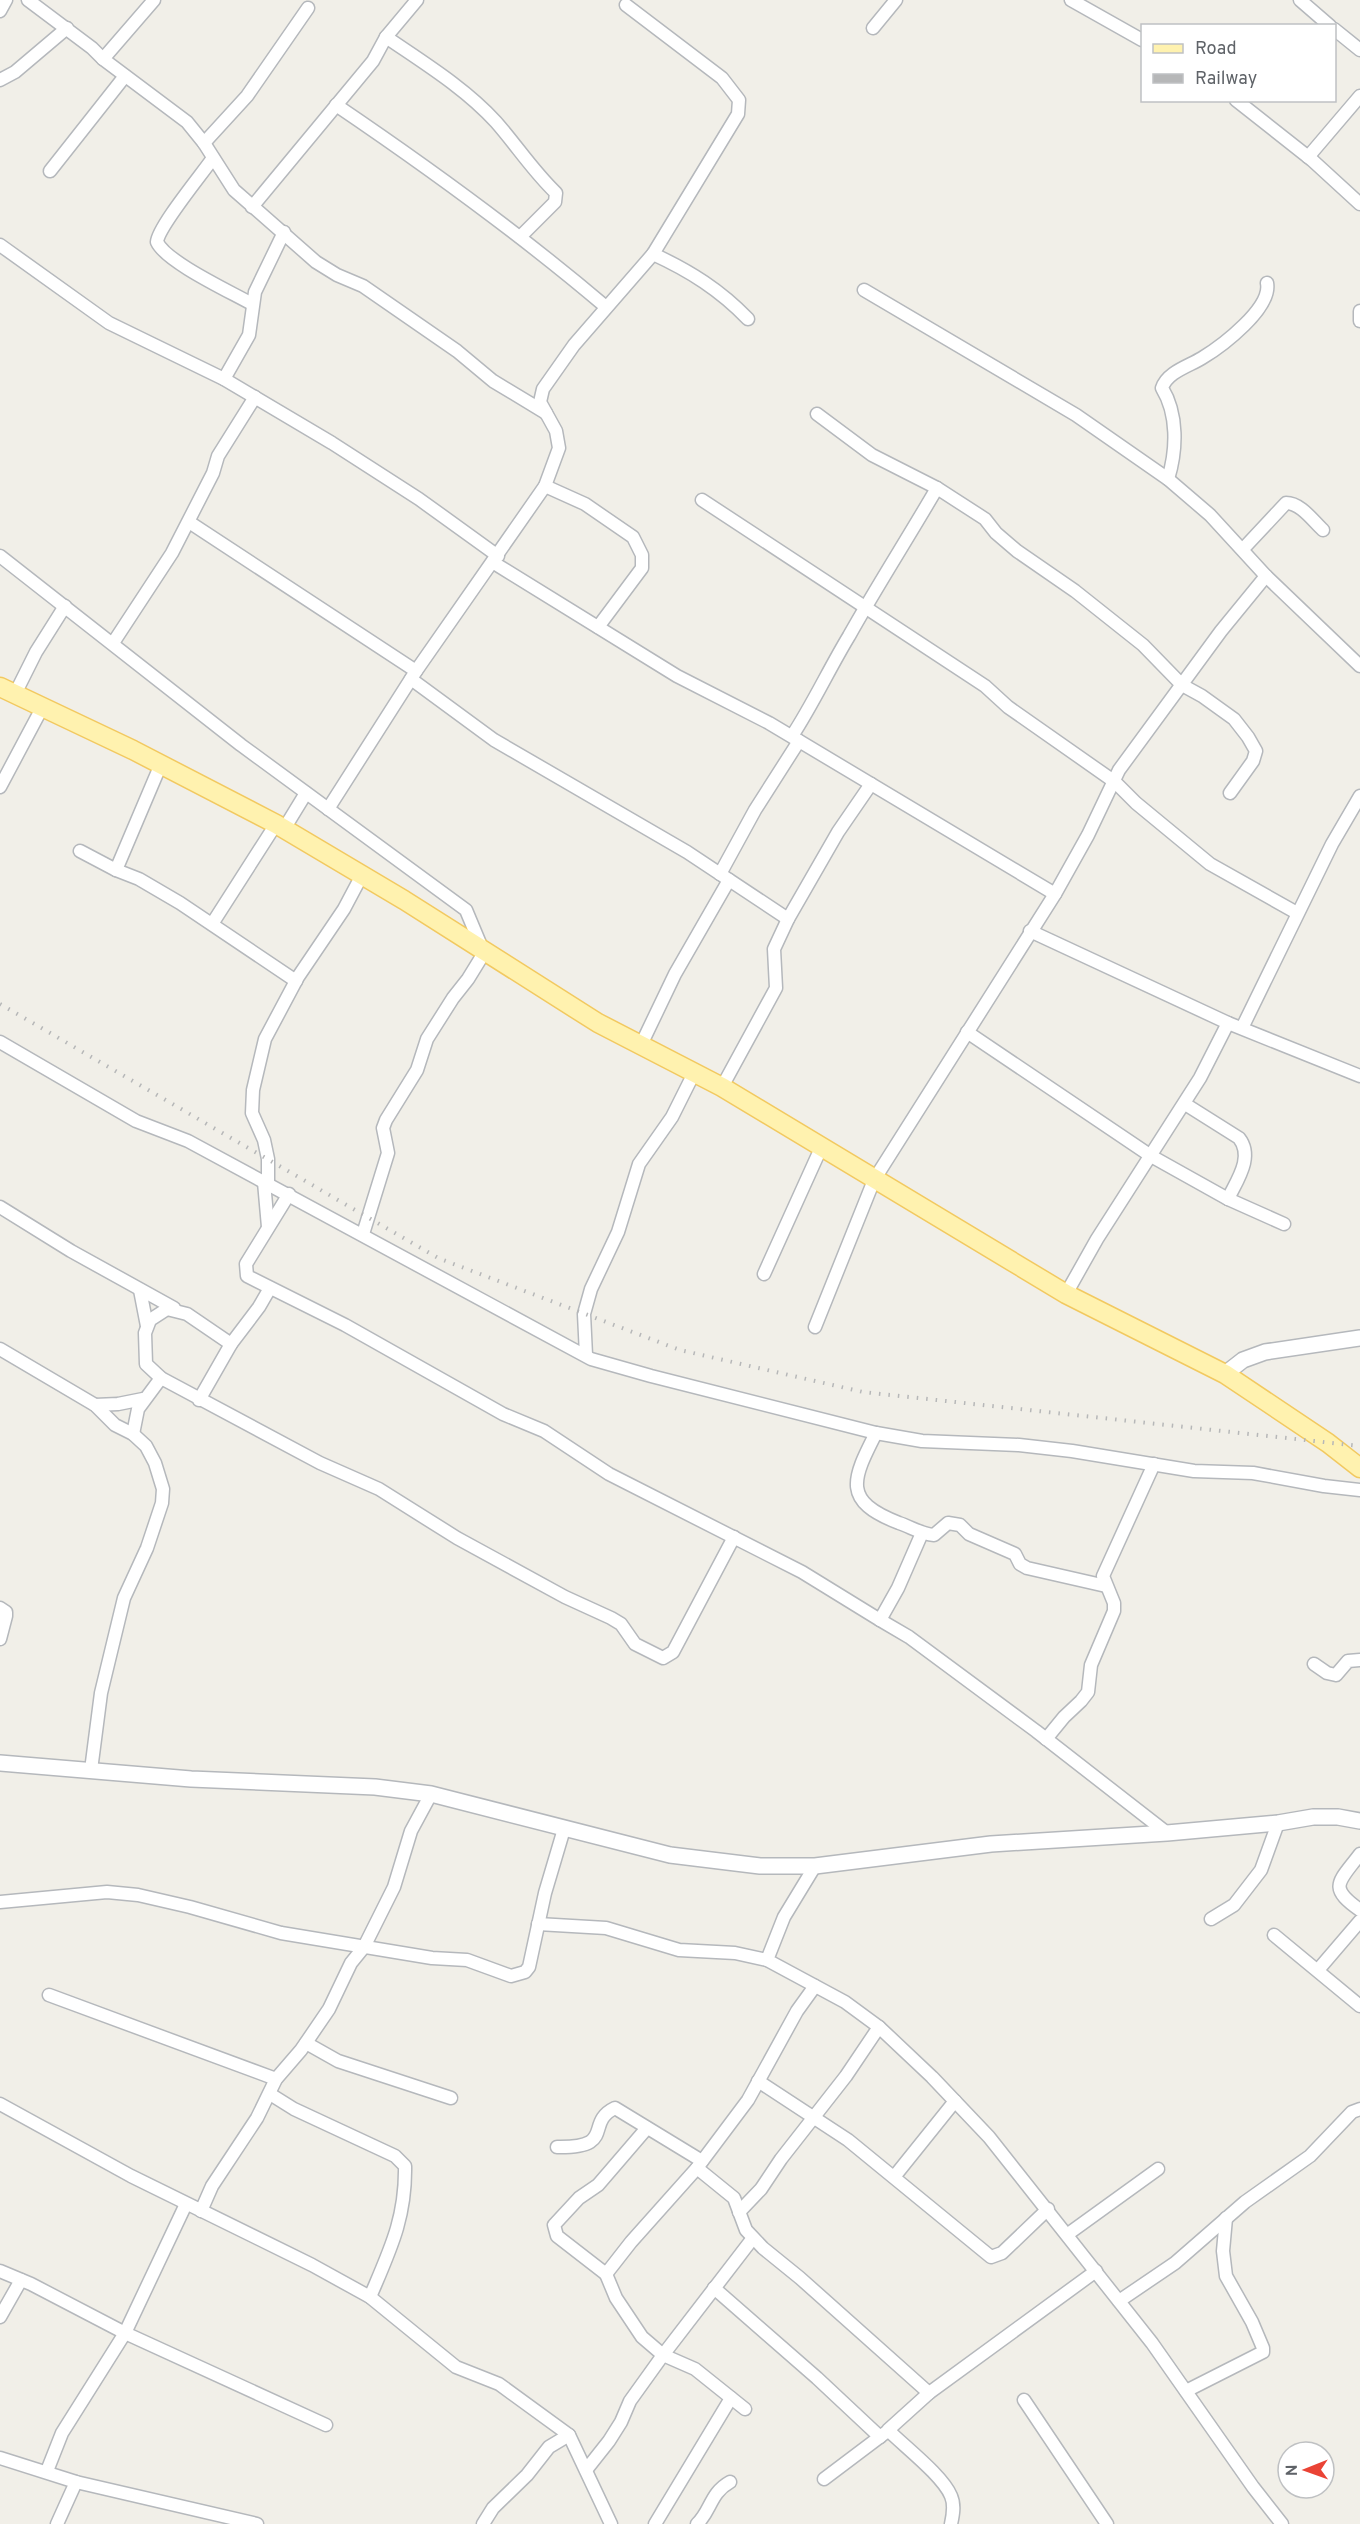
<svg xmlns="http://www.w3.org/2000/svg" width="1360" height="2524" font-family="Overpass,sans-serif">
	<rect width="100%" height="100%" fill="#f1efe8"/>
	<g fill="none" stroke-linecap="round" stroke-linejoin="round">
		<g stroke="#b5b8bc" stroke-width="15">
			<g id="minor">
				<path d="M28,0L92,48L103,59"/>
				<path d="M154,0L103,59L187,122L204,143L234,190L316,262L337,275L363,286L457,351L493,381L546,413"/>
				<path d="M1071,0L1142,40"/>
				<path d="M1300,0L1330,26"/>
				<path d="M0,11L6,0"/>
				<path d="M873,28L896,0"/>
				<path d="M1334,29L1360,50"/>
				<path d="M386,37C424,63 465,88 496,122C517,146 533,171 556,193L555,202L520,237"/>
				<path d="M0,80L15,72L67,28"/>
				<path d="M1236,100L1312,160L1360,204"/>
				<path d="M336,105C429,168 520,234 606,307"/>
				<path d="M204,143L247,96L308,8"/>
				<path d="M1308,157L1360,96"/>
				<path d="M213,158C202,174 158,227 157,242C166,262 231,292 252,304"/>
				<path d="M50,171L125,76"/>
				<path d="M252,207L373,61L386,37L417,0"/>
				<path d="M0,245L109,323L224,379L332,443L419,499L498,556"/>
				<path d="M653,254C690,271 720,290 748,319"/>
				<path d="M864,290L1076,415L1168,479L1210,515L1266,576L1360,666"/>
				<path d="M1360,311V321"/>
				<path d="M224,379L249,335L255,292L284,232"/>
				<path d="M817,414L872,455L937,488L985,519L996,533L1017,551L1075,591L1143,645L1182,685L1202,696L1234,719L1248,737L1256,751L1253,761L1230,793"/>
				<path d="M1168,479C1177,450 1178,414 1162,388C1167,372 1189,366 1202,358C1222,346 1272,308 1267,283"/>
				<path d="M545,486L585,504L633,537L642,555V568L598,627"/>
				<path d="M702,500L985,686L1008,707L1115,782L1136,803L1210,864L1297,913"/>
				<path d="M189,522L416,671"/>
				<path d="M1243,549L1286,503C1301,503 1313,521 1323,530"/>
				<path d="M0,556L241,745L466,910L484,953L468,979L453,998L427,1039L417,1070L386,1120L383,1128L388,1153L363,1234"/>
				<path d="M494,563L677,676L769,723L1055,894"/>
				<path d="M113,643L172,553L213,473L218,456L255,397"/>
				<path d="M411,679L494,740L687,852L788,919"/>
				<path d="M15,694L36,652L65,606"/>
				<path d="M792,736C813,704 829,669 849,636C877,586 908,538 937,488"/>
				<path d="M0,787L42,708"/>
				<path d="M328,809L416,671L545,486L559,448L556,431L540,402L543,389L574,345L653,254L738,114L739,100L722,78L626,5"/>
				<path d="M284,829L306,793"/>
				<path d="M80,851L116,870L139,879L180,903L296,981"/>
				<path d="M116,870L161,764"/>
				<path d="M720,874L755,810L799,741"/>
				<path d="M212,924L276,824"/>
				<path d="M1030,931L1228,1023L1360,1076"/>
				<path d="M1242,1028L1332,844L1360,796"/>
				<path d="M967,1032L1151,1156L1228,1199L1284,1224"/>
				<path d="M0,1042L136,1121L188,1141L591,1359L651,1376L876,1433L922,1441L1019,1445L1072,1451L1194,1471L1253,1473L1324,1486L1360,1490"/>
				<path d="M641,1045L675,974L729,880"/>
				<path d="M722,1087L776,988L774,949L788,919L838,832L871,784"/>
				<path d="M1185,1104L1239,1138C1254,1157 1237,1180 1228,1199"/>
				<path d="M264,1182L268,1227"/>
				<path d="M268,1184V1159L264,1140L252,1113L253,1090L265,1039L298,977L344,909L362,875"/>
				<path d="M289,1194L246,1264L247,1276L345,1325L503,1414L544,1431L609,1474L802,1572L880,1620L909,1637L1036,1731L1167,1833"/>
				<path d="M0,1207L71,1251L174,1308"/>
				<path d="M764,1274L821,1148"/>
				<path d="M140,1290L147,1326"/>
				<path d="M1066,1294L1097,1239L1200,1078L1228,1023"/>
				<path d="M815,1327L874,1180L1055,894L1088,835L1119,770L1221,631L1266,576"/>
				<path d="M231,1344L187,1314L167,1309L150,1320L145,1333L146,1364L161,1378L320,1463L379,1489L457,1538L565,1597L611,1618L621,1624L635,1644L663,1658L673,1652L734,1537"/>
				<path d="M0,1349L95,1405L115,1425L133,1434L146,1446L155,1463L163,1489L162,1503L147,1548L124,1598L101,1693L91,1770"/>
				<path d="M586,1355L584,1314L591,1289L618,1232L639,1164L672,1117L694,1073"/>
				<path d="M199,1400L231,1344L259,1307L270,1288"/>
				<path d="M95,1405L118,1404L143,1399"/>
				<path d="M876,1433C852,1480 842,1501 899,1523C911,1527 921,1534 934,1535L948,1523L960,1525L969,1534L1015,1554L1020,1564L1027,1568L1106,1586"/>
				<path d="M133,1434L138,1409L161,1378"/>
				<path d="M0,1608L6,1612V1616L0,1639"/>
				<path d="M880,1620L898,1588L922,1533"/>
				<path d="M1314,1664L1327,1673L1336,1675L1348,1661L1360,1660"/>
				<path d="M1046,1739L1064,1717L1081,1701L1088,1692L1091,1665L1114,1611V1603L1103,1576L1154,1464"/>
				<path d="M1360,1854C1339,1882 1327,1887 1360,1910"/>
				<path d="M815,1866L784,1917L767,1960L845,2002L879,2027L932,2077L989,2137L1152,2343L1253,2487L1282,2524"/>
				<path d="M0,1902L107,1892L138,1895L190,1907L281,1933L432,1958L467,1960L511,1976L525,1972L529,1967L545,1893L564,1829"/>
				<path d="M1211,1919L1234,1905L1261,1870L1278,1823"/>
				<path d="M538,1924L606,1928L679,1950L735,1953L767,1960"/>
				<path d="M1274,1935L1360,2006"/>
				<path d="M1318,1970L1360,1921"/>
				<path d="M49,1995L276,2079"/>
				<path d="M306,2043L338,2061L451,2098"/>
				<path d="M758,2081L848,2140L991,2257L1002,2253L1048,2209"/>
				<path d="M270,2094L294,2109L395,2156L405,2166C406,2218 390,2250 370,2297"/>
				<path d="M0,2104L131,2176L312,2265L370,2297L456,2367L499,2384L569,2435L611,2524"/>
				<path d="M557,2147C617,2148 584,2123 615,2108L702,2161"/>
				<path d="M697,2168L734,2198L746,2230L763,2248L800,2278L929,2393"/>
				<path d="M894,2177L955,2101"/>
				<path d="M201,2211L212,2186L257,2118L276,2079L301,2050L329,2009L351,1963L364,1947L394,1887L411,1831L431,1794"/>
				<path d="M739,2212L761,2189L781,2159L846,2076L879,2027"/>
				<path d="M1068,2234L1158,2169"/>
				<path d="M0,2271L31,2284L125,2333L326,2425"/>
				<path d="M606,2274L557,2236L554,2225L579,2198L598,2185L647,2128"/>
				<path d="M714,2288L817,2378L880,2437"/>
				<path d="M1119,2301L1175,2263L1245,2202L1310,2156L1352,2112L1360,2109"/>
				<path d="M0,2317L21,2280"/>
				<path d="M1186,2391L1263,2352V2348L1252,2322L1226,2276L1223,2251L1226,2218"/>
				<path d="M1024,2400L1107,2524"/>
				<path d="M745,2409L695,2369L663,2355L642,2337L616,2298L606,2274L631,2242L697,2168L748,2100L797,2011L815,1986"/>
				<path d="M0,2458L76,2482L257,2524"/>
				<path d="M586,2470L609,2441L621,2422L630,2401L663,2355L753,2238"/>
				<path d="M47,2471L62,2433L125,2333L186,2204"/>
				<path d="M824,2479L885,2433"/>
				<path d="M57,2524L76,2482"/>
				<path d="M483,2524L493,2508L527,2475L549,2447L569,2435"/>
				<path d="M655,2524L731,2398"/>
				<path d="M697,2524C711,2511 710,2493 730,2482"/>
				<path d="M951,2524C953,2515 955,2505 951,2496C943,2476 905,2447 888,2430L929,2393L1096,2271"/>
			</g>
		</g>
		<g stroke="#b5b8bc" stroke-width="18">
			<g id="tertiary">
				<path d="M1225,1374L1243,1360L1265,1352L1360,1338"/>
				<path d="M0,1763L191,1779L375,1787L431,1794L670,1855L760,1866H815L991,1844L1167,1833L1278,1823L1313,1817H1338L1360,1821"/>
			</g>
		</g>
		<g stroke="#f2c960" stroke-width="21">
			<path id="primary" d="M0,687L133,750L276,824L404,900L598,1023L722,1087L1066,1294L1225,1374L1328,1443L1360,1468"/>
		</g>
		<use href="#minor" stroke="#fff" stroke-width="12"/>
		<use href="#tertiary" stroke="#fff" stroke-width="15"/>
		<use href="#primary" stroke="#fff2af" stroke-width="18"/>
		<path stroke="#b6b7b8" stroke-width="4" stroke-dasharray="1.5 8" stroke-linecap="butt" d="M0,1004L438,1258L680,1350L863,1392L1360,1446"/>
	</g>
	<rect x="1141" y="24" width="195" height="78" fill="#ffffff" stroke="#bfc1c3" stroke-width="1.5"/>
	<rect x="1153" y="44" width="30" height="9" fill="#fff2af" stroke="#bfc1c3" stroke-width="1.5"/>
	<text x="1195" y="54" font-size="18" fill="#5f6368">Road</text>
	<rect x="1153" y="74" width="30" height="9" fill="#b6b7b8" stroke="#bfc1c3" stroke-width="1.5"/>
	<text x="1195" y="84" font-size="18" fill="#5f6368">Railway</text>
	<g transform="translate(1306 2470) rotate(269)"><circle r="28" fill="#ffffff" stroke="#bfc1c3" stroke-width="1.5"/>
	<path d="M0-4.5L10 22L0 15L-10 22Z" fill="#ea4335"/>
	<text y="-9" font-size="16" font-weight="bold" text-anchor="middle" fill="#5f6368">N</text>
	</g>
</svg>
